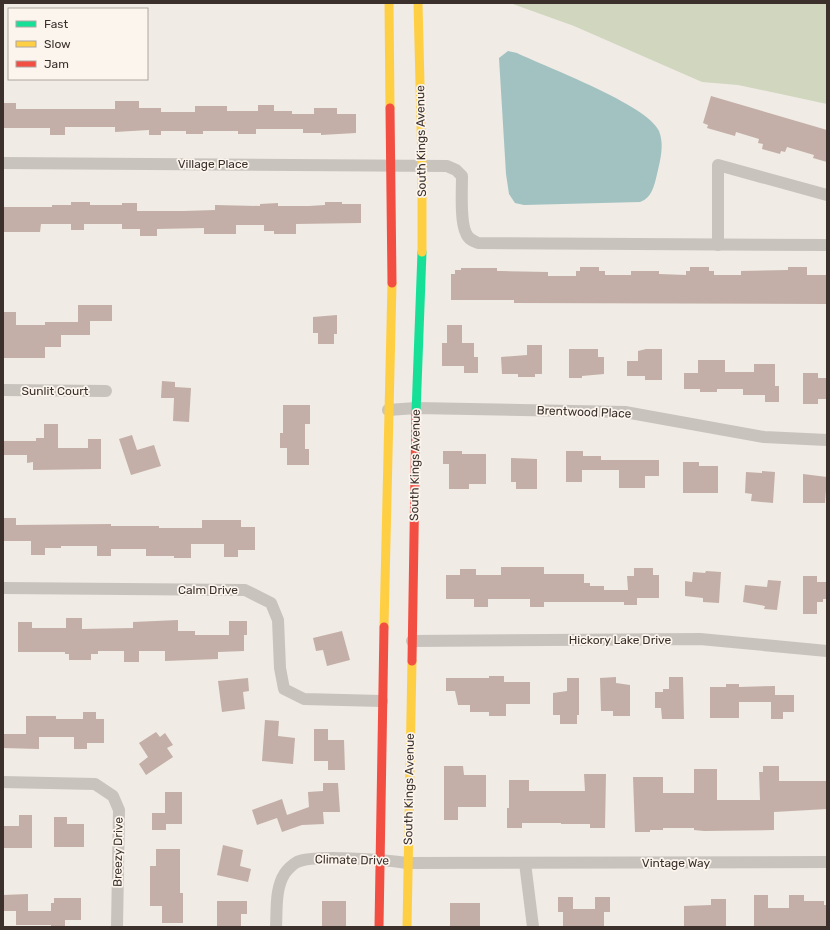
<svg xmlns="http://www.w3.org/2000/svg" width="830" height="930" font-family="Rubik,sans-serif">
	<rect width="100%" height="100%" fill="#f0ebe5"/>
	<path fill="#d1d6bf" d="M510,3H827V104L738,85L702,82L574,26Z"/>
	<path fill="#a1c2c1" d="M508,51L517,53C546,67 648,105 659,131C664,144 661,157 658,170C655,182 653,198 640,202L524,205L515,203L509,194L506,174L499,58Z"/>
	<g fill="#c3afa7">
		<path d="M711,96L827,130V162L813,158L814,155L787,147L785,152L781,151L780,154L762,149L763,144L758,143L759,139L736,132L735,136L707,128L708,125L703,123Z"/>
		<path d="M115,101H139V108H161V112H195V106H227V111H258V105H274V111H292V114H314V108H337V114H356V133L321,135V133H303V129H256V134H238V131H203V134H186V131H161V135H149V130L115,132V127H65V135H50V128H3V103H16V109H115Z"/>
		<path d="M71,202H90V205H122V203H137V211H183L215,210V205L260,206V204L278,203V206H309L325,205V202H342V204H361V223L296,224V234H274V231H264V225H236V234H204V228L157,229V236H140V229H122V224H84V230H71V224H41L40,232H4L3,207H52V205H71Z"/>
		<path d="M580,267H599V271H605V275H631V271H659V274L686,275V271H690V267H709V271H714V275H741V271L788,270V267H807V275H827V304L514,303V300H451V274H455V270H461V268H497V271H502L548,272V276H576V271H580Z"/>
		<path d="M78,305H112V321H90V335H61V347H45V358H3V312H16V325H45V322H78Z"/>
		<path d="M337,315V334H334V344H318V333H313V317Z"/>
		<path d="M447,325H462V343H474V357H478V373H464V366H442V343H447Z"/>
		<path d="M527,345H542V374H535V377H518V374H502L501,357L527,355Z"/>
		<path d="M569,349H598V357H604V374L582,376V378H569Z"/>
		<path d="M646,349H662V380H645V376H627V361H638V351Z"/>
		<path d="M698,360H725V372H754V364H775V386H779V402H765V395H743V389H717V392H700V389H684V373H698Z"/>
		<path d="M803,373H818V378H827V399H818V404H803Z"/>
		<path d="M162,381L175,382V387L191,388L189,422L173,421L174,398H161Z"/>
		<path d="M283,405H310V424H305V449H309V465H287V448H280V433H283Z"/>
		<path d="M44,424H58V448H88V439H101V469L33,470V462L27,463V455H3V441H36V438H44Z"/>
		<path d="M132,435L137,450L154,445L161,466L131,475L119,439Z"/>
		<path d="M443,451H462V454H486V484H469V489H449V464H443Z"/>
		<path d="M566,451H583V456H601V460H659V476H645V488H619V470H582V482H566Z"/>
		<path d="M511,458L537,459V489H516V482H511Z"/>
		<path d="M683,462H699V466H718V493H683Z"/>
		<path d="M762,471L775,472L773,503L751,501L752,494L745,493L746,472L762,473Z"/>
		<path d="M803,474L827,477L825,503H803Z"/>
		<path d="M3,518H16V525L111,524V526H159V528H202V520H241V527H255V550H238V557H224V544H191V558H174V556H146V549H111V556H97V546H61V548H45V555H31V541H3Z"/>
		<path d="M501,567H544V574H584V583H590V586H604V590H628L627,576H634V568H653V575H659V598H637V605H624V602H544V607H530V599H488V607H474V599H446V575H460V569H476V575H501Z"/>
		<path d="M706,571L721,572L719,603L703,602V598L685,596V581L692,582L693,572L705,573Z"/>
		<path d="M803,576H817V582H827V599H823V602H817V614H803Z"/>
		<path d="M768,580L781,581L777,610L764,609L765,606L743,602L745,585L767,587Z"/>
		<path d="M66,618H82V629L133,628V622L178,620V631H195V635H229V621H247V635H244V651L218,652V659L165,661V651H139V662H124V651H98V654H91V660H69V654H65V652H18V622H32V628H66Z"/>
		<path d="M342,631L350,660L327,666L323,650L316,651L313,638Z"/>
		<path d="M489,676H504V682H530V704H506V716H489V712H470V705H458L455,691H446V678H489Z"/>
		<path d="M616,677V683L630,685V716H613V711H601L600,678Z"/>
		<path d="M669,677H683L684,719H662L661,708H655V692H663V689H669Z"/>
		<path d="M248,678L249,691L243,692L245,709L222,712L218,681Z"/>
		<path d="M567,678H579V715H577V724H560V715H553V693L567,691Z"/>
		<path d="M726,684H739V687L775,686V695H794V712H783V719H771V702H739V718H710V687H726Z"/>
		<path d="M83,712H96V719H104V743H87V749H74V737H39V749L3,748V734H26V716H56V719H83Z"/>
		<path d="M265,720L279,721L278,736L295,738L293,764L262,761Z"/>
		<path d="M314,729H328V740H344L345,770H328V761H314Z"/>
		<path d="M156,732L160,737L165,733L173,745L167,748L173,757L146,775L139,764L148,757L139,743Z"/>
		<path d="M444,766H463L464,775H486V807H458V820H444Z"/>
		<path d="M763,766H779V781H827V809L774,812V830L704,831L694,830V828H663V830H650V832H635L633,777H663V793H694V769H717V800H760L759,772H763Z"/>
		<path d="M584,774H606L605,828H590V824H561V823H522V828H507V808H509V780H529V791H585Z"/>
		<path d="M323,783H338L340,812H323L324,824L302,825L282,832L277,818L257,825L252,810L282,799L287,815L309,807L308,792L323,791Z"/>
		<path d="M165,792H182V824H166V830H152V813H165Z"/>
		<path d="M19,815H32V848H3V826H19Z"/>
		<path d="M54,817H67V824H84V847H54Z"/>
		<path d="M223,845L243,850L240,866L251,869L248,882L217,875Z"/>
		<path d="M156,849H180V893H183V923H162V906H150V866H156Z"/>
		<path d="M28,894V911H51V903H54V898H81V920H65V927H51V925H16V911H3V895Z"/>
		<path d="M754,895H768V908H789V895H804V901H824V905H827V927H754Z"/>
		<path d="M558,897H573V909H595V897H610V912H604V927H563V912H558Z"/>
		<path d="M711,899H726V927H684V906L711,905Z"/>
		<path d="M217,901H247V914H241V927H217Z"/>
		<rect x="322" y="901" width="24" height="26"/>
		<path d="M450,903H480V926L450,927Z"/>
	</g>
	<g fill="none" stroke-linecap="round" stroke-linejoin="round">
		<g stroke="#c9c3be" stroke-width="12">
			<path d="M3,163L447,166L456,170L462,176C462,190 460,222 466,233C468,239 473,241 478,243L827,245"/>
			<path d="M718,245V165L827,195"/>
			<path d="M3,390L106,391"/>
			<path d="M388,410L416,408L625,412L764,437L827,440"/>
			<path d="M3,588L245,590L271,603L278,620L280,668L284,689L304,699L382,701"/>
			<path d="M412,641L700,639L827,651"/>
			<path d="M3,782L95,784L113,796L119,810L117,927"/>
			<path d="M525,863L533,927"/>
			<path d="M276,927C277,909 275,888 285,873C287,870 293,864 297,862C314,854 386,860 407,863L827,862"/>
		</g>
		<path stroke="#16e098" stroke-width="9" d="M416,413L422,252"/>
		<g stroke="#ffcf43" stroke-width="9">
			<path d="M389,3L390,108"/>
			<path d="M418,3L422,165V252"/>
			<path d="M384,627L392,283"/>
			<path d="M407,927L412,661"/>
		</g>
		<g stroke="#f24e42" stroke-width="9">
			<path d="M390,108L392,283"/>
			<path d="M412,661L416,413"/>
			<path d="M379,927L384,627"/>
		</g>
	</g>
	<g text-anchor="middle" dominant-baseline="central" stroke-width="3.5" stroke-linejoin="round" paint-order="stroke">
		<g font-size="12" fill="#3b302b" stroke="#fbf5ee">
			<text transform="translate(421 141) rotate(-91)">South Kings Avenue</text>
			<text x="213" y="164">Village Place</text>
			<text x="55" y="391">Sunlit Court</text>
			<text transform="translate(584 412) rotate(2)">Brentwood Place</text>
			<text transform="translate(415 465) rotate(-89)">South Kings Avenue</text>
			<text x="208" y="590">Calm Drive</text>
			<text x="620" y="640">Hickory Lake Drive</text>
			<text transform="translate(409 789) rotate(-89)">South Kings Avenue</text>
			<text transform="translate(118 852) rotate(-89)">Breezy Drive</text>
			<text transform="translate(352 860) rotate(1)">Climate Drive</text>
			<text x="676" y="863">Vintage Way</text>
		</g>
	</g>
	<rect width="830" height="930" fill="none" stroke="#3b302b" stroke-width="8"/>
	<rect x="8" y="8" width="140" height="72" fill="#fbf5ee" stroke="#aea6a0"/>
	<rect x="16" y="21" width="20" height="6" fill="#16e098" stroke="#aea6a0"/>
	<text x="44" y="28" font-size="12" fill="#3b302b">Fast</text>
	<rect x="16" y="41" width="20" height="6" fill="#ffcf43" stroke="#aea6a0"/>
	<text x="44" y="48" font-size="12" fill="#3b302b">Slow</text>
	<rect x="16" y="61" width="20" height="6" fill="#f24e42" stroke="#aea6a0"/>
	<text x="44" y="68" font-size="12" fill="#3b302b">Jam</text>
</svg>
